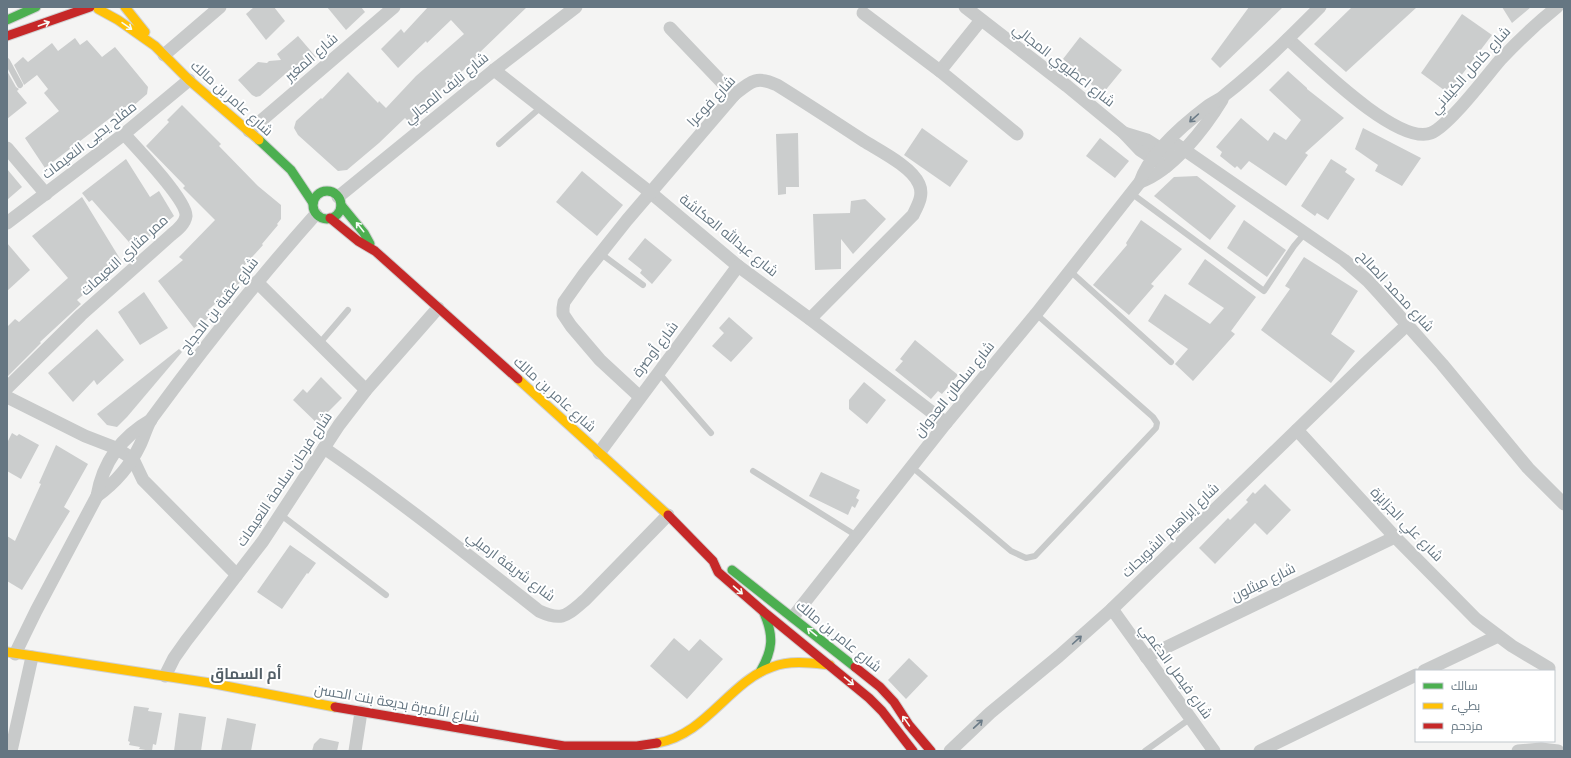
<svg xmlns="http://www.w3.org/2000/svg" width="1571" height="758" font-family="'IBM Plex Sans',Cairo,sans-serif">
	<rect width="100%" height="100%" fill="#f4f4f3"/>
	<g fill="#cbcdcd">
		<path d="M254,7H274L285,21L266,40L246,14Z"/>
		<path d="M327,7H361L365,12L346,30Z"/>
		<path d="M428,7H527L475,57L476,59L428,101L431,104L411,124L405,118L379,143L347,170L338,171L298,135L294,128L296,121L321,98L322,99L348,72L378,103L379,101L386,108L416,76L464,34L451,20L427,43L426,41L398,68L381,49L401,29L404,33Z"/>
		<path d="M1249,7H1283L1220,68L1211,59Z"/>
		<path d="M1352,7H1417L1346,72L1314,44Z"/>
		<path d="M1502,7H1531L1512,23Z"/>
		<path d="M1462,14L1492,35L1448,93L1421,73Z"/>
		<path d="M298,36L316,57L296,75L291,69L260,96L256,97L252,95L238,80L258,62L267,63L269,61L281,60L277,54Z"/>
		<path d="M1080,37L1122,70L1104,92L1097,86L1096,88L1070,68L1071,66L1063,59Z"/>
		<path d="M75,38L80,45L87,40L102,57L115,47L148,87L147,94L118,119L114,115L45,168L25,138L59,111L44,93L48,89L37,75L24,85L14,65L23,57L28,62L52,43L58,51Z"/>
		<path d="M7,71L16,87L19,89L17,91L27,103L7,119Z"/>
		<path d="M1288,71L1307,88V89L1344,118L1305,153L1308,155L1286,186L1249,161L1241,170L1237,166L1235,168L1220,156L1222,152L1216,147L1241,118L1268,141L1274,132L1286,140L1301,120L1269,90Z"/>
		<path d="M182,105L221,144L219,146L258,186L281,205V219L277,224L278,225L262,244L263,245L243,267L249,275L208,310L213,315L194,328L158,281L183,260L179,257L215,220L183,188L185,186L146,146L169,122L167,120Z"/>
		<path d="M922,128L968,161L950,187L904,155Z"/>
		<path d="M1363,128L1421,158L1402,186L1375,171L1378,165L1355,149Z"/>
		<path d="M798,133L799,187H786V194L778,195L776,134Z"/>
		<path d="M1100,138L1129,161L1115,178L1086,156Z"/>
		<path d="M126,159L150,197L159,191L174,216L135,249L92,200L89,202L82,193Z"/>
		<path d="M1331,159L1347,169L1345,172L1355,179L1328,220L1317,213L1315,216L1301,206Z"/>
		<path d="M7,169L22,187L7,200Z"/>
		<path d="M582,171L623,205L597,236L556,202Z"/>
		<path d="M1197,176L1236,206L1210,240L1154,196L1174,177Z"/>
		<path d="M82,197L122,262L77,300L81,304L40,342L41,343L7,377V327L15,319L19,322L68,278L32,236Z"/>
		<path d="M865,199L886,219L853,254L841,239V269L815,270L813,214L850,213L851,201Z"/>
		<path d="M1141,220L1182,249L1151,284L1154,286L1129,315L1093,285L1127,245L1126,243Z"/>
		<path d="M1244,220L1286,250L1267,277L1227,248Z"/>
		<path d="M645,238L672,260L652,284L640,273L642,270L628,259Z"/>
		<path d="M7,243L30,270L7,291Z"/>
		<path d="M1304,257L1358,291L1331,334L1355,351L1331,383L1261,330L1290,289L1285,286Z"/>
		<path d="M1205,259L1256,297L1231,331L1235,334L1193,381L1175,364L1188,349L1148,321L1165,294L1210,324L1224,308L1188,284Z"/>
		<path d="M144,292L168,328L140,345L118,312Z"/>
		<path d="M729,317L753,338L731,362L712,346L724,333L719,328Z"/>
		<path d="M97,329L124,360L97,385L94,380L73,402L48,373Z"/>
		<path d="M915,340L958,375L942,394L938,391L931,399L895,370L903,361L900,359Z"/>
		<path d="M179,349L182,352L127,417L117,427L107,425L97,414Z"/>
		<path d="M321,377L342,398L325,415L328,418L321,427L293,400L303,389L307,393Z"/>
		<path d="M864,382L886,400L867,424L849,409V400Z"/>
		<path d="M12,433L17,436L19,434L39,445L21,479L7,471V443Z"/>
		<path d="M56,445L88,464L64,507L70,511L22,590L7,581V536L15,541L41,484L39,483Z"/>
		<path d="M821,472L860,490L856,498L859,500L855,508L852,506L848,515L809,496Z"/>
		<path d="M1265,484L1291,510L1267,535L1255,523L1215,564L1199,548L1228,518L1230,520L1248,502L1246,500L1253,492L1255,494Z"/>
		<path d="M290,545L316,563L308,574L307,573L282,609L257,592Z"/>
		<path d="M674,638L689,651L700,639L723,659L687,699L650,666Z"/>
		<path d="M909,658L928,676L906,699L888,680Z"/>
		<path d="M134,706L149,708L148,711L162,713L156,745L153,744L152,751L139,749L140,747L129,745L130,742L128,741Z"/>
		<path d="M179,713L206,717L201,751H174Z"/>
		<path d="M227,718L256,724L251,751H221Z"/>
		<path d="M320,738L339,742L337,751H312L314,744Z"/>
	</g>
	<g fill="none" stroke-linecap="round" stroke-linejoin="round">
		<g stroke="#d0d1d2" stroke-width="11">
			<g id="fast">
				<path d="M7,20L36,7"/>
				<path d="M259,140L291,170L313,203"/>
				<circle cx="327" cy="205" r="14"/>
				<path d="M341,205L364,233L370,244"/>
				<path d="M732,570L855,667"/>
				<path d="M760,672C773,650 774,636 764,613"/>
			</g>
		</g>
		<g stroke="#d0d1d2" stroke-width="11">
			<g id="slow">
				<path d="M125,7L145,32"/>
				<path d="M98,9L118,20L155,46L189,80L259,140"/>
				<path d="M518,379L668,515"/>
				<path d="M7,652L210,683L335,707"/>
				<path d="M657,743C706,735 729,682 772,667C791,660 811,663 830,665"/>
			</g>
		</g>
		<g stroke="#d0d1d2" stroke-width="11">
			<g id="jam">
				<path d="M7,36L90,7"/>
				<path d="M330,218L358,241L375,251L518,379"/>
				<path d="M668,515L713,561L718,572L764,612L869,698L882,711L913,751"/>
				<path d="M855,667L880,687L894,702L909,725L931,751"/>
				<path d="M335,707L564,746H637L657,743"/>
			</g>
		</g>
		<g stroke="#c8caca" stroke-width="6">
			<path d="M7,61L20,85"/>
			<path d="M499,144L540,108"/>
			<path d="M1131,193L1264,291L1294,246L1305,233"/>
			<path d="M600,253L643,285"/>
			<path d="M1070,271L1171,362"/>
			<path d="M319,344L348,310"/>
			<path d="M658,372L711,433"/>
			<path d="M912,467L1011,551L1026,558L1035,556L1156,428L1157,423L1153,417L1036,314"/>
			<path d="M753,471L857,536"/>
			<path d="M281,515L386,595"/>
			<path d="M1145,751L1191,718"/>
		</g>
		<g stroke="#c8caca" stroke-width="13">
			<path d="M965,7L1067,86L1124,133L1140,150L1166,167"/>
			<path d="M863,13L940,71L981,20"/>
			<path d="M670,28L734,95"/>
			<path d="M1288,39C1313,61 1397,146 1431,133C1449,126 1487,75 1501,59C1519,40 1537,23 1557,7"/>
			<path d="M164,55L220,7"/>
			<path d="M494,70L651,193L738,266L810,319L946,423"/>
			<path d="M940,71L1017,134"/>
			<path d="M249,131L394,7"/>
			<path d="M1124,133L1147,140L1169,154"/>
			<path d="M1170,140L1344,260L1368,281L1379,293L1442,364L1528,468L1564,504"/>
			<path d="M7,148L46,194"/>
			<path d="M1140,182C1172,171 1205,128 1222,100"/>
			<path d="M338,197L494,70L576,7"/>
			<path d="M7,223L124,134L189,80"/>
			<path d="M257,282L366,390"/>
			<path d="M7,388L81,315L171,235C177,230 185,224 186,216C187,201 136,147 124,134"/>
			<path d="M7,397L85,436L116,448L133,459L143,480L237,575"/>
			<path d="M640,397L600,360L571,326L563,314V308L564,302L584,274L627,220L734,95C750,82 756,75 777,85C806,103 835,122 864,141C880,151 912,167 919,184C924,195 918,205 913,215L810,319"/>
			<path d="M1297,430L1395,537L1476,619L1512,646L1549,668"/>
			<path d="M324,448C398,499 468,555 539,611C563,622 567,615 585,600L668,515"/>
			<path d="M599,453L738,266"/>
			<path d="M97,496C115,483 130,466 140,445C144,437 147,425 152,418C204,347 258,279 316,214"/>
			<path d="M1112,609L1214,751"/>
			<path d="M793,617L946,423L1036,314L1140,182C1150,153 1184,124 1208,106C1214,102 1221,99 1226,94C1259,68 1290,37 1320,7"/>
			<path d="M15,654L36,611L97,496C103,462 121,437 151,420"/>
			<path d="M1146,657L1395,537"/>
			<path d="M1424,671L1498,636"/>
			<path d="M165,676L174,658L186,641L263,541L339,425L366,390L438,308"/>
			<path d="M11,751L32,657"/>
			<path d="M355,751L361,712"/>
			<path d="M950,751L990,713L1059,656L1112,609L1366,363L1407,325"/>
			<path d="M1260,751L1416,675"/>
			<path d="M1518,751L1541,749L1558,751"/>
		</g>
		<use href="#fast" stroke="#4caf50" stroke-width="9"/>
		<use href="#slow" stroke="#ffc107" stroke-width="9"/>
		<use href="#jam" stroke="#c62828" stroke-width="9"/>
	</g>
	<defs><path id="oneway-shaft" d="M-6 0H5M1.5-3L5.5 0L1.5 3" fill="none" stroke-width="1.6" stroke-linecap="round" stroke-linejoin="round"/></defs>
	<g stroke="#f6fbf6">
		<use href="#oneway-shaft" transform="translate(44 24) rotate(-20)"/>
		<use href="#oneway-shaft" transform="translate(127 26) rotate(35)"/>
		<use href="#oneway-shaft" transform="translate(360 227) rotate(-129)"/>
		<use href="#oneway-shaft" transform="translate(738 590) rotate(41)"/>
		<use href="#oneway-shaft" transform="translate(812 632) rotate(-141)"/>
		<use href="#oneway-shaft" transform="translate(849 681) rotate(40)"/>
		<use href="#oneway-shaft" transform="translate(906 721) rotate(-125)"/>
	</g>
	<g stroke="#6a7a86">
		<use href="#oneway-shaft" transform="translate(1194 118) rotate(138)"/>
		<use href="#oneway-shaft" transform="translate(1077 640) rotate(-42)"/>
		<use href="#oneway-shaft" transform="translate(978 724) rotate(-43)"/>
	</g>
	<g text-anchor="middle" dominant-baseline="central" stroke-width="4" stroke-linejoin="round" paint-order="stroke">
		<g font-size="14" fill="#657682" stroke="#fff">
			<text transform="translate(311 57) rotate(-41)">شارع المغير</text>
			<text transform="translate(1064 65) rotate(38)">شارع اعطيوي المجالي</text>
			<text transform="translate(1470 70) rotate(-48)">شارع كامل الكيلاني</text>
			<text transform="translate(446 88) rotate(-39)">شارع نايف المجالي</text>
			<text transform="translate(232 98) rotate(42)">شارع عامر بن مالك</text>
			<text transform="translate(711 101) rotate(-47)">شارع فوعرا</text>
			<text transform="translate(89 140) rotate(-38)">مفلح يحيى النعيمات</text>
			<text transform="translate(729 235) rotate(39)">شارع عبدالله العكاشة</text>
			<text transform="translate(124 255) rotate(-42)">ممر مثاري النعيمات</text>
			<text transform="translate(1396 291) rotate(47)">شارع محمد الصالح</text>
			<text transform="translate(219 305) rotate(-52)">شارع عقبة بن الحجاج</text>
			<text transform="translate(655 349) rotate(-53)">شارع أوصرة</text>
			<text transform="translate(954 389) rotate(-51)">شارع سلطان العدوان</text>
			<text transform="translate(555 394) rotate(42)">شارع عامر بن مالك</text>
			<text transform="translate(284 479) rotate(-56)">شارع فرحان سلامة النعيمات</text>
			<text transform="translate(1407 524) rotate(46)">شارع علي الجزايزة</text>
			<text transform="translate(1170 530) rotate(-44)">شارع إبراهيم الشويحات</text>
			<text transform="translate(511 566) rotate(37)">شارع شريفة ارميلي</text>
			<text transform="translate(1263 582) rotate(-26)">شارع ميثلون</text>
			<text transform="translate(839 636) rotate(39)">شارع عامر بن مالك</text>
			<text transform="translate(1176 671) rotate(54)">شارع فيصل الدغمي</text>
			<text transform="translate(397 703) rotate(10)">شارع الأميرة بديعة بنت الحسن</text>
		</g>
		<g font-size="15" font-weight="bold" fill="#535f67" stroke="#fff">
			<text x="246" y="673">أم السماق</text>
		</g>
	</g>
	<rect width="1571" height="758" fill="none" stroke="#657682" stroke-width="16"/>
	<rect x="1415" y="670" width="140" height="72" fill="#ffffff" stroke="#c1c8cd"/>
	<rect x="1423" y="683" width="20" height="6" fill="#4caf50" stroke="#c1c8cd"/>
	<text x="1451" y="690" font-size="12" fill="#657682">سالك</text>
	<rect x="1423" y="703" width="20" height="6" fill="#ffc107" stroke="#c1c8cd"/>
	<text x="1451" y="710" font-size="12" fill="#657682">بطيء</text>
	<rect x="1423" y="723" width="20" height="6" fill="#c62828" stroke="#c1c8cd"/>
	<text x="1451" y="730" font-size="12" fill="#657682">مزدحم</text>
</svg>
